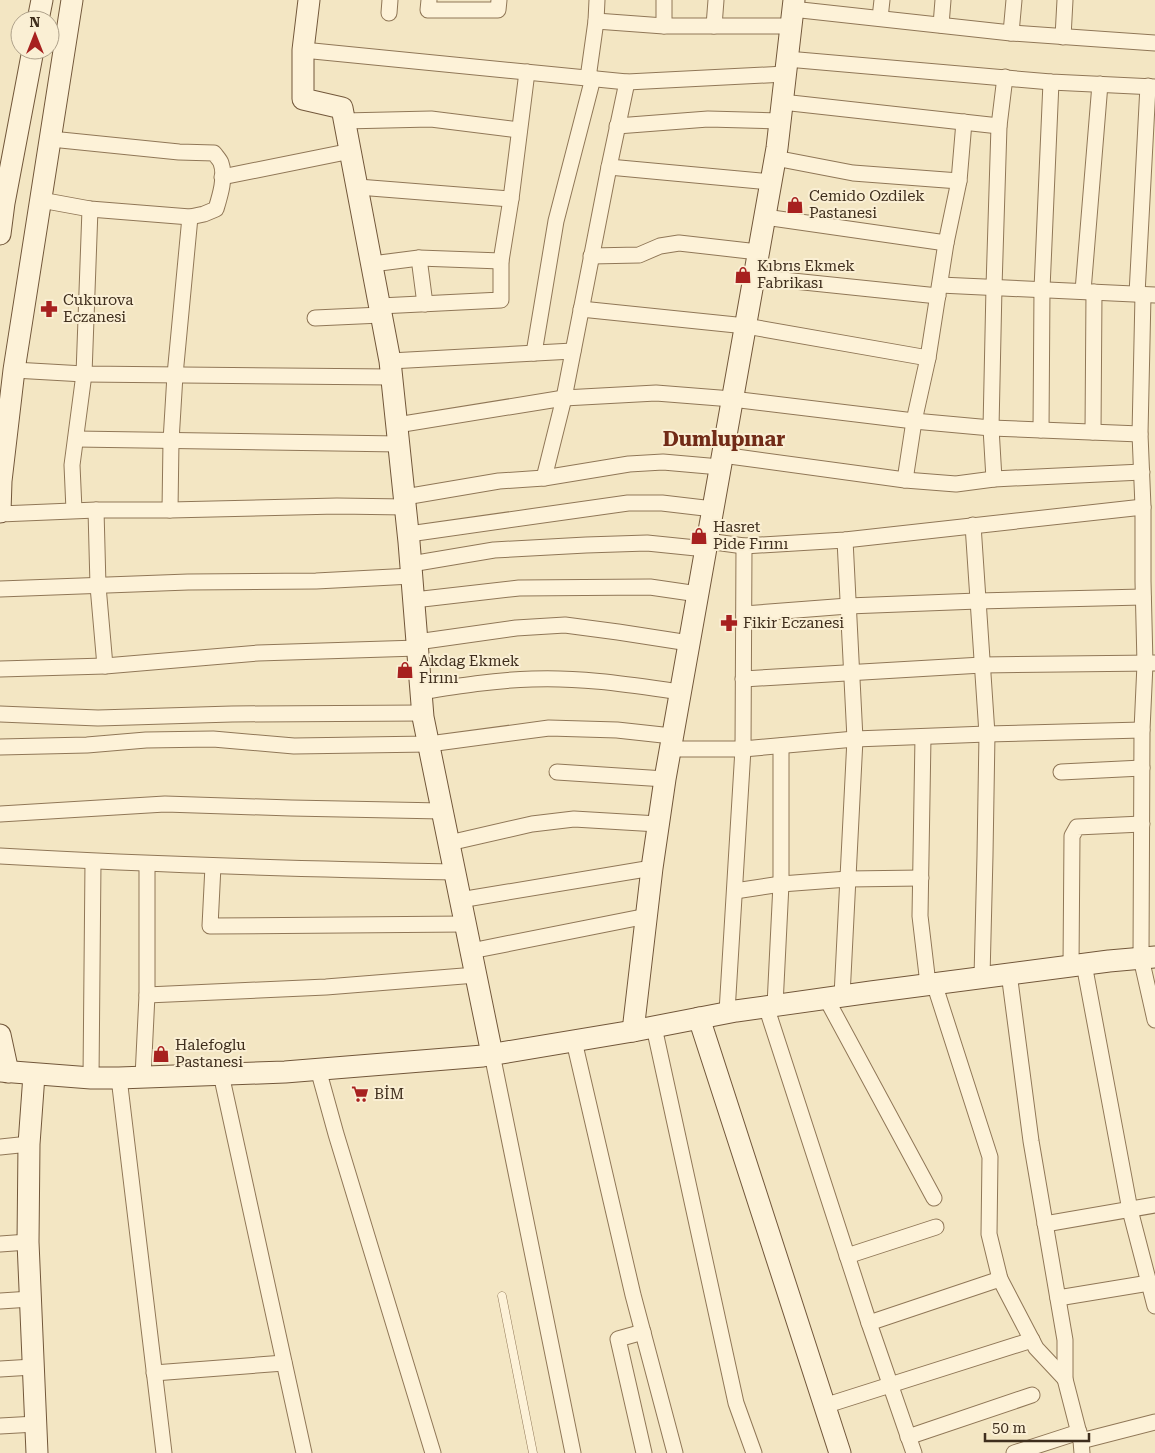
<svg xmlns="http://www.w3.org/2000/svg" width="1155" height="1453" font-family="'Roboto Serif',serif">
	<rect width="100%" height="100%" fill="#f3e6c3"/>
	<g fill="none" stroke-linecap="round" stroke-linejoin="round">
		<g stroke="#907757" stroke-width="9">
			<path id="lane" d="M502,1296L533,1453"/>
		</g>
		<g stroke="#907757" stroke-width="17">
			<g id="street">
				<path d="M429,0L428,10H498L499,0"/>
				<path d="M792,9L1011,33L1155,43"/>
				<path d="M389,13L390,0"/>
				<path d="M880,18L882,0"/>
				<path d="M596,21L664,26H790"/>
				<path d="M941,25L943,0"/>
				<path d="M664,26V0"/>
				<path d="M714,26L716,0"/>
				<path d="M1011,33L1014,0"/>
				<path d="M1063,37L1065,0"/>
				<path d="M303,50L627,82L785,74"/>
				<path d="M787,59L1051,82L1155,87"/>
				<path d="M588,78L596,21L597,0"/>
				<path d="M782,102L999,126"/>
				<path d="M344,121L431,119L519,130"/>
				<path d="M617,126L708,119L779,121"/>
				<path d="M775,158L853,173L959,181"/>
				<path d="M609,167L771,182"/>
				<path d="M222,177L351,151"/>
				<path d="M358,187L511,199"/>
				<path d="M41,200L90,209L190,217L204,214L216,209C220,196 226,177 221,163C220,160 216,156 214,153L179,152L51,139"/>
				<path d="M765,217L946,243"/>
				<path d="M591,256L639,255L660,246L679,243L758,252"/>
				<path d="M419,258L425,304"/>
				<path d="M372,264L419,258L501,261"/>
				<path d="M754,277L938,296"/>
				<path d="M940,285L1155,295"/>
				<path d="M1083,291L1100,84"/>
				<path d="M1137,294L1148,86"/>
				<path d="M1143,295L1140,434L1143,507V581L1145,664L1142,730L1141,958L1155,1020"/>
				<path d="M380,306L501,300V261L511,199L527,72"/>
				<path d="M581,309L746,326L928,358"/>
				<path d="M315,318L381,315"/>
				<path d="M534,353L556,221L593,78"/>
				<path d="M390,361L573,351"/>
				<path d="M14,370L84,374L391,377"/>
				<path d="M397,425L564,398L656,393L732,399L914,421L991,428L1140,434"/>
				<path d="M1041,430L1042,289L1051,82"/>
				<path d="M1093,432L1094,292"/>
				<path d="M76,439L399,444"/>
				<path d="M722,455L905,480L956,484L994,479L1142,472"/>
				<path d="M544,478L564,398L609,167L627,82"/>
				<path d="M994,479L991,428L994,287L999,126L1005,77"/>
				<path d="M905,480L914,421L928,358L946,243L959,181L964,122"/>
				<path d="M405,497L499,481L544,478L629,464L663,462L720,467"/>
				<path d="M74,510L72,465L84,374L90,209"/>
				<path d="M96,510L98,586L105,666"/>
				<path d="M170,510L171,441L175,375L190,217"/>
				<path d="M0,514L96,510H170L337,506L406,507"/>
				<path d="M973,525L987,734L985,855L982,977"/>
				<path d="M409,534L628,503H662L713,509"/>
				<path d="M707,541L744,546L845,540L1143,507"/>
				<path d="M411,564L494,550L586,545L647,543L706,549"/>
				<path d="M0,589L188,582L316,581L412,576"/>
				<path d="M414,600L519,588L650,587L698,594"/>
				<path d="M744,614L848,606L978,601L1143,597"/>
				<path d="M417,642L516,628L565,625L618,632L689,643"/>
				<path d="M0,669L105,666L258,653L418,648"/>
				<path d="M743,679L982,665L1154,663"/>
				<path d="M421,692C458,686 495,680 532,679C582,677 631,685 681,692"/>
				<path d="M0,714L98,718L232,714L423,713"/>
				<path d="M923,737L920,916L928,984"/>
				<path d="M0,747L87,745L146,740L213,739L294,746L429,744L549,728L617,730L672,736"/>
				<path d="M670,749H743L855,739L987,734L1142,730"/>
				<path d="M557,772L665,779"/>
				<path d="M1061,772L1142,768"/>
				<path d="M0,814L165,804L291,808L442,811"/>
				<path d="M449,843L532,824L574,819L658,824"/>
				<path d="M0,856C151,865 303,869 455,872"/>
				<path d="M213,866L210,926L465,924"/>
				<path d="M735,891L781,884L848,879L921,878"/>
				<path d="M460,900L652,868"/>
				<path d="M471,951L647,916"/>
				<path d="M1084,964L1130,1210L1155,1306"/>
				<path d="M1071,966L1072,836L1077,827L1142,824"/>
				<path d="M1009,973L1031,1141L1065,1340V1379L1081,1441L1082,1453"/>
				<path d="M934,983L990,1157L989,1234L1000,1279L1036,1348L1065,1379"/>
				<path d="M147,995L326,987L476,975"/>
				<path d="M842,996L855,739L845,540"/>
				<path d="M826,998L934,1198"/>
				<path d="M775,1005L781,884V746"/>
				<path d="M766,1006L869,1323L914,1453"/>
				<path d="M727,1012L743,749L744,546"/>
				<path d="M654,1027L736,1403L754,1453"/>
				<path d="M574,1041L633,1295L675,1453"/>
				<path d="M492,1054L573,1453"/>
				<path d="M318,1069L336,1134L433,1453"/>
				<path d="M221,1074L304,1453"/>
				<path d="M143,1077L147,995V864"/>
				<path d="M91,1078L93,862"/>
				<path d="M119,1078L164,1453"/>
				<path d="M0,1147L29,1144"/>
				<path d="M1045,1224L1155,1205"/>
				<path d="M0,1244L28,1242"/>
				<path d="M847,1256L936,1227"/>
				<path d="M1058,1298L1149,1283"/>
				<path d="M0,1301L31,1299"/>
				<path d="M869,1323L1000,1279"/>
				<path d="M643,1332L618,1339L644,1453"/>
				<path d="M0,1369L33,1367"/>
				<path d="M154,1373L284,1363"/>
				<path d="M824,1406L1032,1340"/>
				<path d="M0,1426L36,1424"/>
				<path d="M908,1437L1032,1395"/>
				<path d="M1081,1441L1155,1422"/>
				<path d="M1014,1453L1079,1432"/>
			</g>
		</g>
		<g stroke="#72573a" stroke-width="23">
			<g id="secondary">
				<path d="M309,0L303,50V99L342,108L390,361L409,542L423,717L492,1054"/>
				<path d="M38,20L42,0"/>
				<path d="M0,234L4,203L33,50"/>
				<path d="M0,512L1,481L14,370L72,0"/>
				<path d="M699,1018L840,1453"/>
				<path d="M633,1031L652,868L665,779L777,148L794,0"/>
				<path d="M0,1035L8,1072"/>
				<path d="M0,1071L91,1078H119L285,1072L483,1056L633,1031L736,1011L871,992L1109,961L1155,957"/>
				<path d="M34,1075L29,1144L28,1242L37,1453"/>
			</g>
		</g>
		<use href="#lane" stroke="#fdf2d8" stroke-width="8"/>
		<use href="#street" stroke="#fdf2d8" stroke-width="15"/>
		<use href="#secondary" stroke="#fdf2d8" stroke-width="21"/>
	</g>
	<defs>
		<g id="shop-bare" transform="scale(1.35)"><path d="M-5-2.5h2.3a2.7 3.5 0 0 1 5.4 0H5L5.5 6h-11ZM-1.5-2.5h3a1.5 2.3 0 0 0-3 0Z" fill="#a7211f" stroke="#faefd4" stroke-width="2.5" paint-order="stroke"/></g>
		<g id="pharmacy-bare" transform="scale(1.35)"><path d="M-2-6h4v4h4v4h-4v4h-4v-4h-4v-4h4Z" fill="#a7211f" stroke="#faefd4" stroke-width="2.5" paint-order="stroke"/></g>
		<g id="supermarket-bare" transform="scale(1.35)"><path d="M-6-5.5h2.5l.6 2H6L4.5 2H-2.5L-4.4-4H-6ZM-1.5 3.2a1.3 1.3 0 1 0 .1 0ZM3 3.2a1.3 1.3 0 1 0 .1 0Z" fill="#a7211f" stroke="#faefd4" stroke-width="2.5" paint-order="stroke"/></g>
	</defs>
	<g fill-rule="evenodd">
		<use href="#shop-bare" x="795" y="205"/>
		<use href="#shop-bare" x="743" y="275"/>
		<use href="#pharmacy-bare" x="49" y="309"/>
		<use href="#shop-bare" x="699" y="536"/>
		<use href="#pharmacy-bare" x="729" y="623"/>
		<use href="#shop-bare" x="405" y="670"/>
		<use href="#shop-bare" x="161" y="1054"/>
		<use href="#supermarket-bare" x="360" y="1094"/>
	</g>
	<g text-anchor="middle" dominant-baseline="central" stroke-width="4" stroke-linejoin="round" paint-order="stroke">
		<g font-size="15" fill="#3f2e1d" stroke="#faefd4" text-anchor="start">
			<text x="809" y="196">Cemido Ozdilek<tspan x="809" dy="17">Pastanesi</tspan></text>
			<text x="757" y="266">Kıbrıs Ekmek<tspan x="757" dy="17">Fabrikası</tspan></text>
			<text x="63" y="300">Cukurova<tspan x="63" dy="17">Eczanesi</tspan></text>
			<text x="713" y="527">Hasret<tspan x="713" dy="17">Pide Fırını</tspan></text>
			<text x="743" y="623">Fikir Eczanesi</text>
			<text x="419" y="661">Akdag Ekmek<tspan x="419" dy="17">Fırını</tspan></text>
			<text x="175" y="1045">Halefoglu<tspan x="175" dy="17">Pastanesi</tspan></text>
			<text x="374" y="1094">BİM</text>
		</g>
		<g font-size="20" font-weight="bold" fill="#712b17" stroke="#faefd4">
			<text x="724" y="439">Dumlupınar</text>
		</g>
	</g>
	<g transform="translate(35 35)"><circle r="24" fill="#faefd4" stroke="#afa28b"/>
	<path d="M0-4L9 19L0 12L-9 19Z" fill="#a7211f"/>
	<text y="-8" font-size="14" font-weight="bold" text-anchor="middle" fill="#3f2e1d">N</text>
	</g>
	<path d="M985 1433v8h104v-8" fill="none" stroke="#3f2e1d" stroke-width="2.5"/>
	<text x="992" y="1433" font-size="15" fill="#3f2e1d" stroke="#faefd4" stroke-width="4" paint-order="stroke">50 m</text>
</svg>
